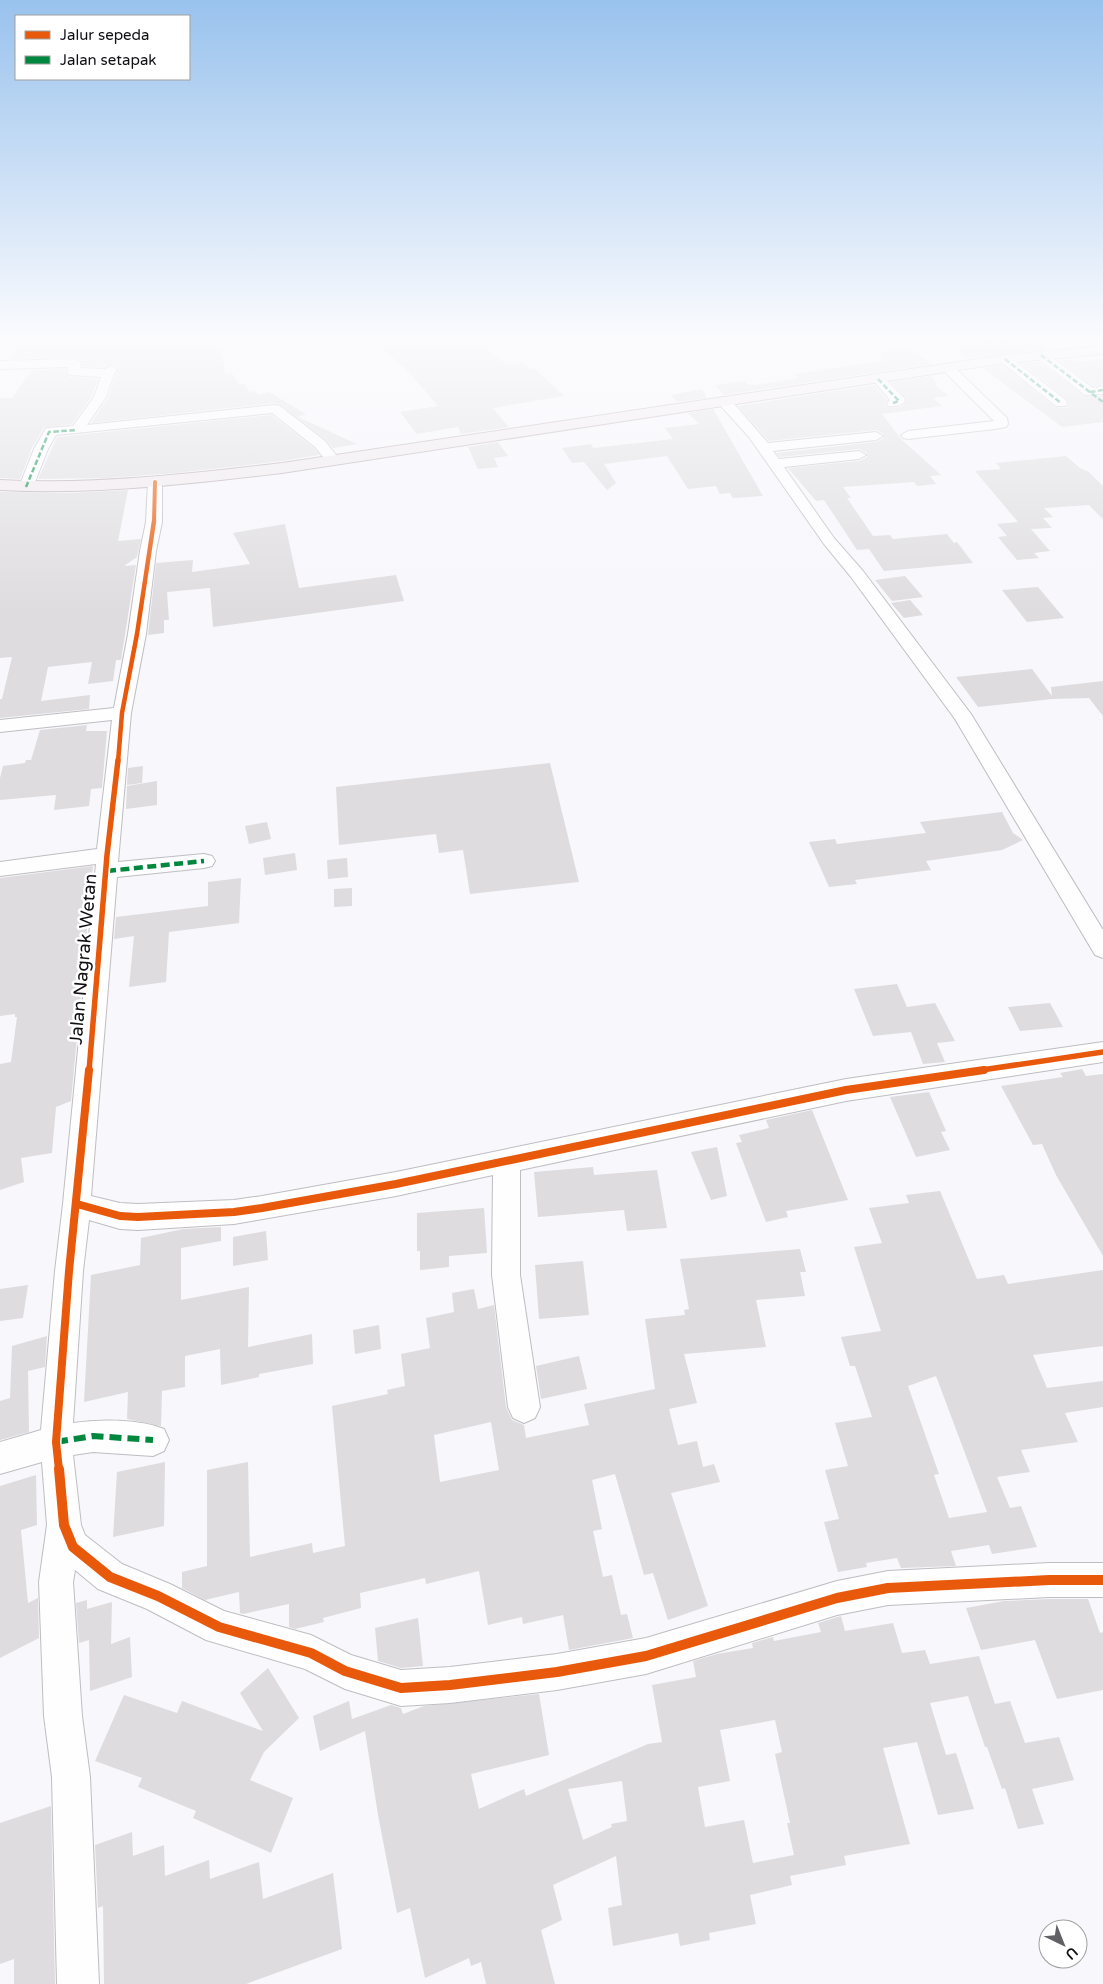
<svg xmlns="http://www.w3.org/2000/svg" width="1103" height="1984" font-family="'Varela Round',sans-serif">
	<rect width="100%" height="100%" fill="#f7f7fc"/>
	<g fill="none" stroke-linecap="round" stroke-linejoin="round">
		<path stroke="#c2d8f4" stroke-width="4" d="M556,335L582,337L618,335"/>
	</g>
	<g fill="#dedcde" fill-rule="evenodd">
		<path d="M28,335H84L73,346L137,344L136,345H148L182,342V344L198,343V346L213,345L214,349L222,348L225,374L232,373L239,384H245L249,392L255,391L258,395L269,392L306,414L298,417L357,444L333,448L326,440L281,405L275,403L91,423L108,398L118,368L112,364L105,367L83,366V361L76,357L9,359Z"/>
		<path d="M371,335H467L508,365L522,362L531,369H535L564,396L493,408L509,427L461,434L458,427L417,434L400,412L438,406L409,372L383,349L387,348Z"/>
		<path d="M1031,337L1047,349L969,358L950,345L997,338L1000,340Z"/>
		<path d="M910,348L932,364L724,395L715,385L744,381L747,384L756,385L799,378L794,374L882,361L881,352Z"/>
		<path d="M1072,359L1075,362L1103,359V384L1093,386L1059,360Z"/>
		<path d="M1039,362L1084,396H1103V422L1062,427L983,368L1002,365L1055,407L1067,408L1069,404L1067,399L1022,363Z"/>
		<path d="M66,369L65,373L69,377L98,379L92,396L72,424L44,427L32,448L20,479L0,478V398H12L32,370Z"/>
		<path d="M930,376L938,384H934L949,396L933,398L942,406L882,414L901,439L941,475L930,476L936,484L917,486L914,482L843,487L851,498H847L873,536L890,535L893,539L947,534L954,543L957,542L973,563L884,571L869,549L857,550L824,500L816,501L788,468L859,461L867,457V453L859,449L780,457L776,453L876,442L884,438V434L876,430L769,441L738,406L874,385L887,400L885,404L886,407L896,408L903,406L907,400L891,382Z"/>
		<path d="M702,389L707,398L677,402L671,395Z"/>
		<path d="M713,409L763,496L733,498L730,493L720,494L716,486L688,489L667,456L604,464L616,483L607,490L584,462L572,463L562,448L591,444L593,448L673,439L665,428L699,424L688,413Z"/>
		<path d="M271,415L314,448L319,455L282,461L176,473L106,478L38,479L57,437Z"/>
		<path d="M498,442L508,456L494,458L498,467L478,469L468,447Z"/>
		<path d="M1066,456L1080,468L1089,472L1103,486V519L1089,505L1044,508L1053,517L1043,518L1052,528L1031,529L1050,551L1034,553L1039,558L1017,560L998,537L1007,536L997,524L1018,522L975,471L1001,469L996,463Z"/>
		<path d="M128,490L118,541L141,539L137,557L124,566L136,565L121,660H116L113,681L88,684L92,662L48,667L41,701L90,695L89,709L0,718V699H2L12,657L0,658V492L71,493Z"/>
		<path d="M285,524L299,588L396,575L404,601L213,627L210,588L167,592L169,620H164V633L148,635L156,563L193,560L192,572L250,564L233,533Z"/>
		<path d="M905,576L923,597L892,601L875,580Z"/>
		<path d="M1038,587L1064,618L1027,622L1002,590Z"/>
		<path d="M910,600L923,615L904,618L891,603Z"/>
		<path d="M1032,669L1052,696L1051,687L1103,681V716L1089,698L1052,699L978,707L956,677Z"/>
		<path d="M87,725L86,731H107L102,788L91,789L89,806L54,810L56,795L0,800V778L3,766L25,763L26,760H31L40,730Z"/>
		<path d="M550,763L579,882L470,894L463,850L439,853L436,834L339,845L336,787Z"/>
		<path d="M143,766L142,783L127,785L128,768Z"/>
		<path d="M157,781V805L126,809L127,786Z"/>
		<path d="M1002,812L1013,833L1023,840L1002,850L926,861L931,870L855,880L857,884L829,887L809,842L835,839L837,844L926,833L920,822Z"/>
		<path d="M267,822L271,839L249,844L245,826Z"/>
		<path d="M295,853L297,870L265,875L263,858Z"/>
		<path d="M347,858L348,877L328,879L327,860Z"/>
		<path d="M93,866L71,1101L56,1107L52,1153L21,1158L24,1182L0,1190V1064L11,1062L17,1017H15V1014L0,1016V878Z"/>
		<path d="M241,878L239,923L169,932L166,982L129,987L134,936L114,939L116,917L208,906V882Z"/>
		<path d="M352,888V906L334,907V889Z"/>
		<path d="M897,984L907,1007L935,1003L955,1041L937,1043L945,1062L923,1064L911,1032L873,1036L854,989Z"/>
		<path d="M1050,1003L1063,1027L1020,1031L1008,1007Z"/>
		<path d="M1082,1069L1086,1076L1103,1074V1256L1056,1175L1042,1144L1033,1145L1001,1086L1063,1077L1060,1073Z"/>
		<path d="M929,1092L946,1131L941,1132L950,1150L916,1157L890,1097Z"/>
		<path d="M812,1110L848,1200L786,1211L788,1217L766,1222L736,1143L742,1142L739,1135L769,1128L766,1120Z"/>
		<path d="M717,1147L727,1196L711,1200L691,1152Z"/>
		<path d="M593,1167L594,1175L657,1170L667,1228L627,1231L624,1210L538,1217L534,1172Z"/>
		<path d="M940,1191L977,1279L1004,1275L1008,1284L1103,1270V1346L1033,1355L1047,1388L1103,1381V1407L1065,1413L1078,1442L1021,1450L1030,1472L997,1477L1010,1508L1021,1506L1037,1547L992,1554L989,1545L951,1551L956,1566L901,1568L897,1558L866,1563L867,1567L838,1572L824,1522L839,1519L825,1470L848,1466L835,1423L872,1417L855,1366H850L841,1337L881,1331L854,1247L882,1243L869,1208L909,1203L906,1195ZM936,1376L987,1512L949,1518L934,1475L939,1474L908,1386Z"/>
		<path d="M484,1208L487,1253L449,1256V1267L420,1270V1251H417V1213Z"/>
		<path d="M221,1227V1241L181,1248V1300L249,1287L248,1347L312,1334L313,1364L259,1374V1377L221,1385L220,1349L185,1356V1387L162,1391L161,1426L127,1419L128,1392L84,1402L91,1275L140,1265L141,1238L183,1229Z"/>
		<path d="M266,1231L268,1260L233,1266V1237Z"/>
		<path d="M800,1249L806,1272H800L805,1296L756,1300L766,1347L684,1354L697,1403L669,1409L678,1445L697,1441L703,1467L714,1464L720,1482L671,1493L708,1606L668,1620L653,1573L644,1575L615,1474L592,1480L602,1529L593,1531L603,1577L612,1575L621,1615L627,1614L633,1638L569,1650L563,1615L523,1624L522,1617L488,1625L479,1571L426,1584L425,1578L360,1593L361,1608L323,1618L324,1622L295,1629L289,1627V1604L243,1614L240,1613L239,1592L205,1600L182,1588V1572L207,1566V1470L248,1462L250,1557L312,1543L313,1553L345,1546L332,1406L388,1394L387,1390L405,1386L401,1354L430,1348L426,1318L454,1312L452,1293L474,1289L478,1309L494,1305L506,1407L512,1420L524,1425L526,1438L589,1425L584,1404L655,1389L645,1319L685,1315L684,1310L689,1309L680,1259ZM491,1422L499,1470L440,1482L434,1435Z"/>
		<path d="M583,1261L589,1315L539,1319L535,1265Z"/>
		<path d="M28,1285L23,1318L0,1321V1289Z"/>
		<path d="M379,1325L381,1349L355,1354L353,1330Z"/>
		<path d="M47,1336L45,1367L28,1371L29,1432L0,1440V1401L10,1398L12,1346Z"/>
		<path d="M579,1356L587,1389L541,1399L536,1366Z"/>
		<path d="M165,1462L164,1526L113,1537L117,1472Z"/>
		<path d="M36,1475L37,1525L21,1530L28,1603L38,1598L39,1638L0,1658V1486Z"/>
		<path d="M1049,1599H1088L1100,1633L1103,1632V1690L1057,1699L1035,1640L981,1650L966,1608L1004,1601Z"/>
		<path d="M87,1600V1609L112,1602L111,1644L130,1637L132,1677L90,1691L89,1640L79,1643L76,1603Z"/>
		<path d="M841,1616L845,1631L893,1623L902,1653L925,1650L930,1664L979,1656L995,1704L1010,1701L1025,1743L1059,1737L1074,1780L1032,1789L1044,1824L1018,1829L1005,1788L1002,1789L987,1747H985L968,1696L930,1703L946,1755L956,1753L974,1809L938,1815L917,1742L883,1748L910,1844L844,1856L846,1865L790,1876L792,1885L750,1895L756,1924L709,1933L710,1940L680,1946L678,1933L613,1946L608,1908L622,1905L616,1856L553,1885L562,1920L541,1930L555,1984H486L481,1962L471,1966L469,1958L425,1978L410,1908L397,1913L378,1815L365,1731L320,1751L313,1716L349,1701L352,1719L391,1705L401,1708L403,1714L424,1706L539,1694L549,1755L471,1774L479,1809L524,1789L526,1796L648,1744L662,1742L652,1685L696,1677L693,1661L717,1654L753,1648L752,1643L773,1637L774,1641L821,1632L818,1623ZM775,1720L782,1752L775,1754L790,1823H787L794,1855L753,1863L744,1820L705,1827L698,1787L730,1781L720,1730ZM622,1781L627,1821L611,1824L612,1827L583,1840L568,1789Z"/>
		<path d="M418,1618L423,1666L401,1668L378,1661L375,1628Z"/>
		<path d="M268,1668L299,1718L264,1752L250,1780L293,1798L271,1853L193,1818L196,1811L138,1787L142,1778L95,1761L124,1695L177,1713L182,1701L263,1731L240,1693Z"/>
		<path d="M51,1806L55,1984H14V1959L0,1964V1823Z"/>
		<path d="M132,1832L133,1856L164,1845L165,1876L209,1860L210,1879L259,1862L263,1899L333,1873L342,1949L246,1984H104L103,1906L98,1908L95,1845Z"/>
	</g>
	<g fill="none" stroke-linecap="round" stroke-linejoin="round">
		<g stroke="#bebec2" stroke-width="2">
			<g id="minor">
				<path d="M6,335H20L0,349V339Z"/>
				<path d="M1041,351L1045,352L1093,388L1103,386V394L1085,395L1037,358L1035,355Z"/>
				<path d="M1005,355L1009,356L1066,400L1067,403L1066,406H1056L1001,362L999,359L1001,356Z"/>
				<path d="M76,359L82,363L80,368L105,369L111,366L117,370L114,374L106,397L87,425L275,405L280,406L325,441L340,460L338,463H328L315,447L272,413L56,435L48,449L33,487L31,490H21L19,487L34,449L46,428L73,426L94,397L101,377L69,375L67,372L69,367L0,369V361Z"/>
				<path d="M948,364L952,365L1007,418L1008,424L1006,427L995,429L908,439L903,438L901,435L908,431L994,421L944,371L942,368L944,365Z"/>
				<path d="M878,375L882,376L904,398L905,401C902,406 894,407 888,406L887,403L890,400L872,379Z"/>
				<path d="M724,397L729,398L768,443L876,432L883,436L876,440L773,451L779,459L859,451L866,455L859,459L784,467L834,538L863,571L971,714L1103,930V958L1095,955L955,719L851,577L824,544L749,437L719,404L718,401L719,398Z"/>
				<path d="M155,478L160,479L162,482V522L156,551L146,634L131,713L118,862L204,854L212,856L215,861L212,866L204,868L117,877L91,1196L120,1203L138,1204L234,1200L262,1196L396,1172L846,1079L1103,1042V1062L846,1101L520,1170V1275L540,1407L535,1418L524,1423L513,1418L508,1407L492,1275L493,1175L396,1196L234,1224L138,1230L120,1229L89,1220L83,1271L73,1423C99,1419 140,1419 164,1429L169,1440L164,1451L153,1456L93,1452L73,1455L81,1525L85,1535L122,1564L170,1584L224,1611L311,1635L351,1655L401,1670L450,1667L557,1654L646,1638L837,1581L888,1571L1049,1563H1103V1597H1049L888,1605L837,1615L646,1674L557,1690L450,1703L401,1706L345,1689L305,1669L206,1640L147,1609L98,1589L75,1570L73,1582L82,1716L90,1777L99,1984H57L52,1777L44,1716L39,1582L47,1525L42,1462L0,1474V1442L41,1430L55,1271L63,1204L96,864L0,876V862L97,849L112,720L0,732V720L114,708L128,634L140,551L146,522L148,482L150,479Z"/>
			</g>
		</g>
		<g stroke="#b6a8ae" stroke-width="2">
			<path id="primary" d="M1103,346V354L1005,363L282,473C188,484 95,495 0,490V480C95,485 188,474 282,463L1005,355Z"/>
		</g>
		<use href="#minor" fill="#fefeff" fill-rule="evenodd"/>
		<use href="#primary" fill="#f0e9ec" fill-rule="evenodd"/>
		<g stroke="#00873e" stroke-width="2.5" stroke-dasharray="5.5 2.5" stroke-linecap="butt">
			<path d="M1041,355L1103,402"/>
			<path d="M1005,359L1061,403"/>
			<path d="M878,379L899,401L893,403"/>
			<path d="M1090,392L1103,390"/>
			<path d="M26,487L49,432L77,430"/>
		</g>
		<path stroke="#00873e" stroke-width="4.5" stroke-dasharray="9 4.5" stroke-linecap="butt" d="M107,871L204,861"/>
		<path stroke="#00873e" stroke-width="6" stroke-dasharray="12 6" stroke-linecap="butt" d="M56,1442L93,1436L153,1440"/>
		<g stroke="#fff" stroke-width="5.5">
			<path id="cycleway-far4" d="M154,522L155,482"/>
		</g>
		<g stroke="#fff" stroke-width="7">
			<path id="cycleway-far3" d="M118,762L122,713L137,634L154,521"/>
		</g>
		<g stroke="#fff" stroke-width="9">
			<g id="cycleway-far2">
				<path d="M89,1071L107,855L118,760"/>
				<path d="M975,1071L1103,1052"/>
			</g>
		</g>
		<g stroke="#fff" stroke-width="11">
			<g id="cycleway-far1">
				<path d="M77,1204L120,1216L138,1217L234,1212L262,1208L396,1184L846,1090L984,1070"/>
				<path d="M59,1470L56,1442L69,1271L89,1070"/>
			</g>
		</g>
		<g stroke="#fff" stroke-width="13">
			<path id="cycleway" d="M59,1469L64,1525L73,1547L110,1577L158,1596L219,1627L311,1653L345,1671L401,1688L450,1685L557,1672L646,1656L837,1598L888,1588L1049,1580H1103"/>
		</g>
		<use href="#cycleway-far4" stroke="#e8590c" stroke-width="4"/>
		<use href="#cycleway-far3" stroke="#e8590c" stroke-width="4.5"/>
		<use href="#cycleway-far2" stroke="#e8590c" stroke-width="5.5"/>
		<use href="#cycleway-far1" stroke="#e8590c" stroke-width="8"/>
		<use href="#cycleway" stroke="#e8590c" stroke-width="10"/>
	</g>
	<linearGradient id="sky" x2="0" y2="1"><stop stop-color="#99c2ed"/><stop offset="0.55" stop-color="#fbfbfe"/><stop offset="1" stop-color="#fbfbfe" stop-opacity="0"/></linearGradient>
	<rect width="1103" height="613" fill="url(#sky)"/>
	<g text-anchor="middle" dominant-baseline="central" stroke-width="5" stroke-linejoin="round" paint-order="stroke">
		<g font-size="18" fill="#100f13" stroke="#fff">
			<text transform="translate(83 959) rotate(-85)">Jalan Nagrak Wetan</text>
		</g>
	</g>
	<rect x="15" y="15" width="175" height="65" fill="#ffffff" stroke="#9f9fa1"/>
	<rect x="25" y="31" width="25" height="8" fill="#e8590c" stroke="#9f9fa1"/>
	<text x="60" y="40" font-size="15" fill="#100f13">Jalur sepeda</text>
	<rect x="25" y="56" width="25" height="8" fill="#00873e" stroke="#9f9fa1"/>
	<text x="60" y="65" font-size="15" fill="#100f13">Jalan setapak</text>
	<g transform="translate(1063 1944) rotate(137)"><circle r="24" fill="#ffffff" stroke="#9f9fa1"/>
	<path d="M0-4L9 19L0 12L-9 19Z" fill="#616065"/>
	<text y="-8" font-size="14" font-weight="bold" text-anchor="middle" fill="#100f13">U</text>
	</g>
</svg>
